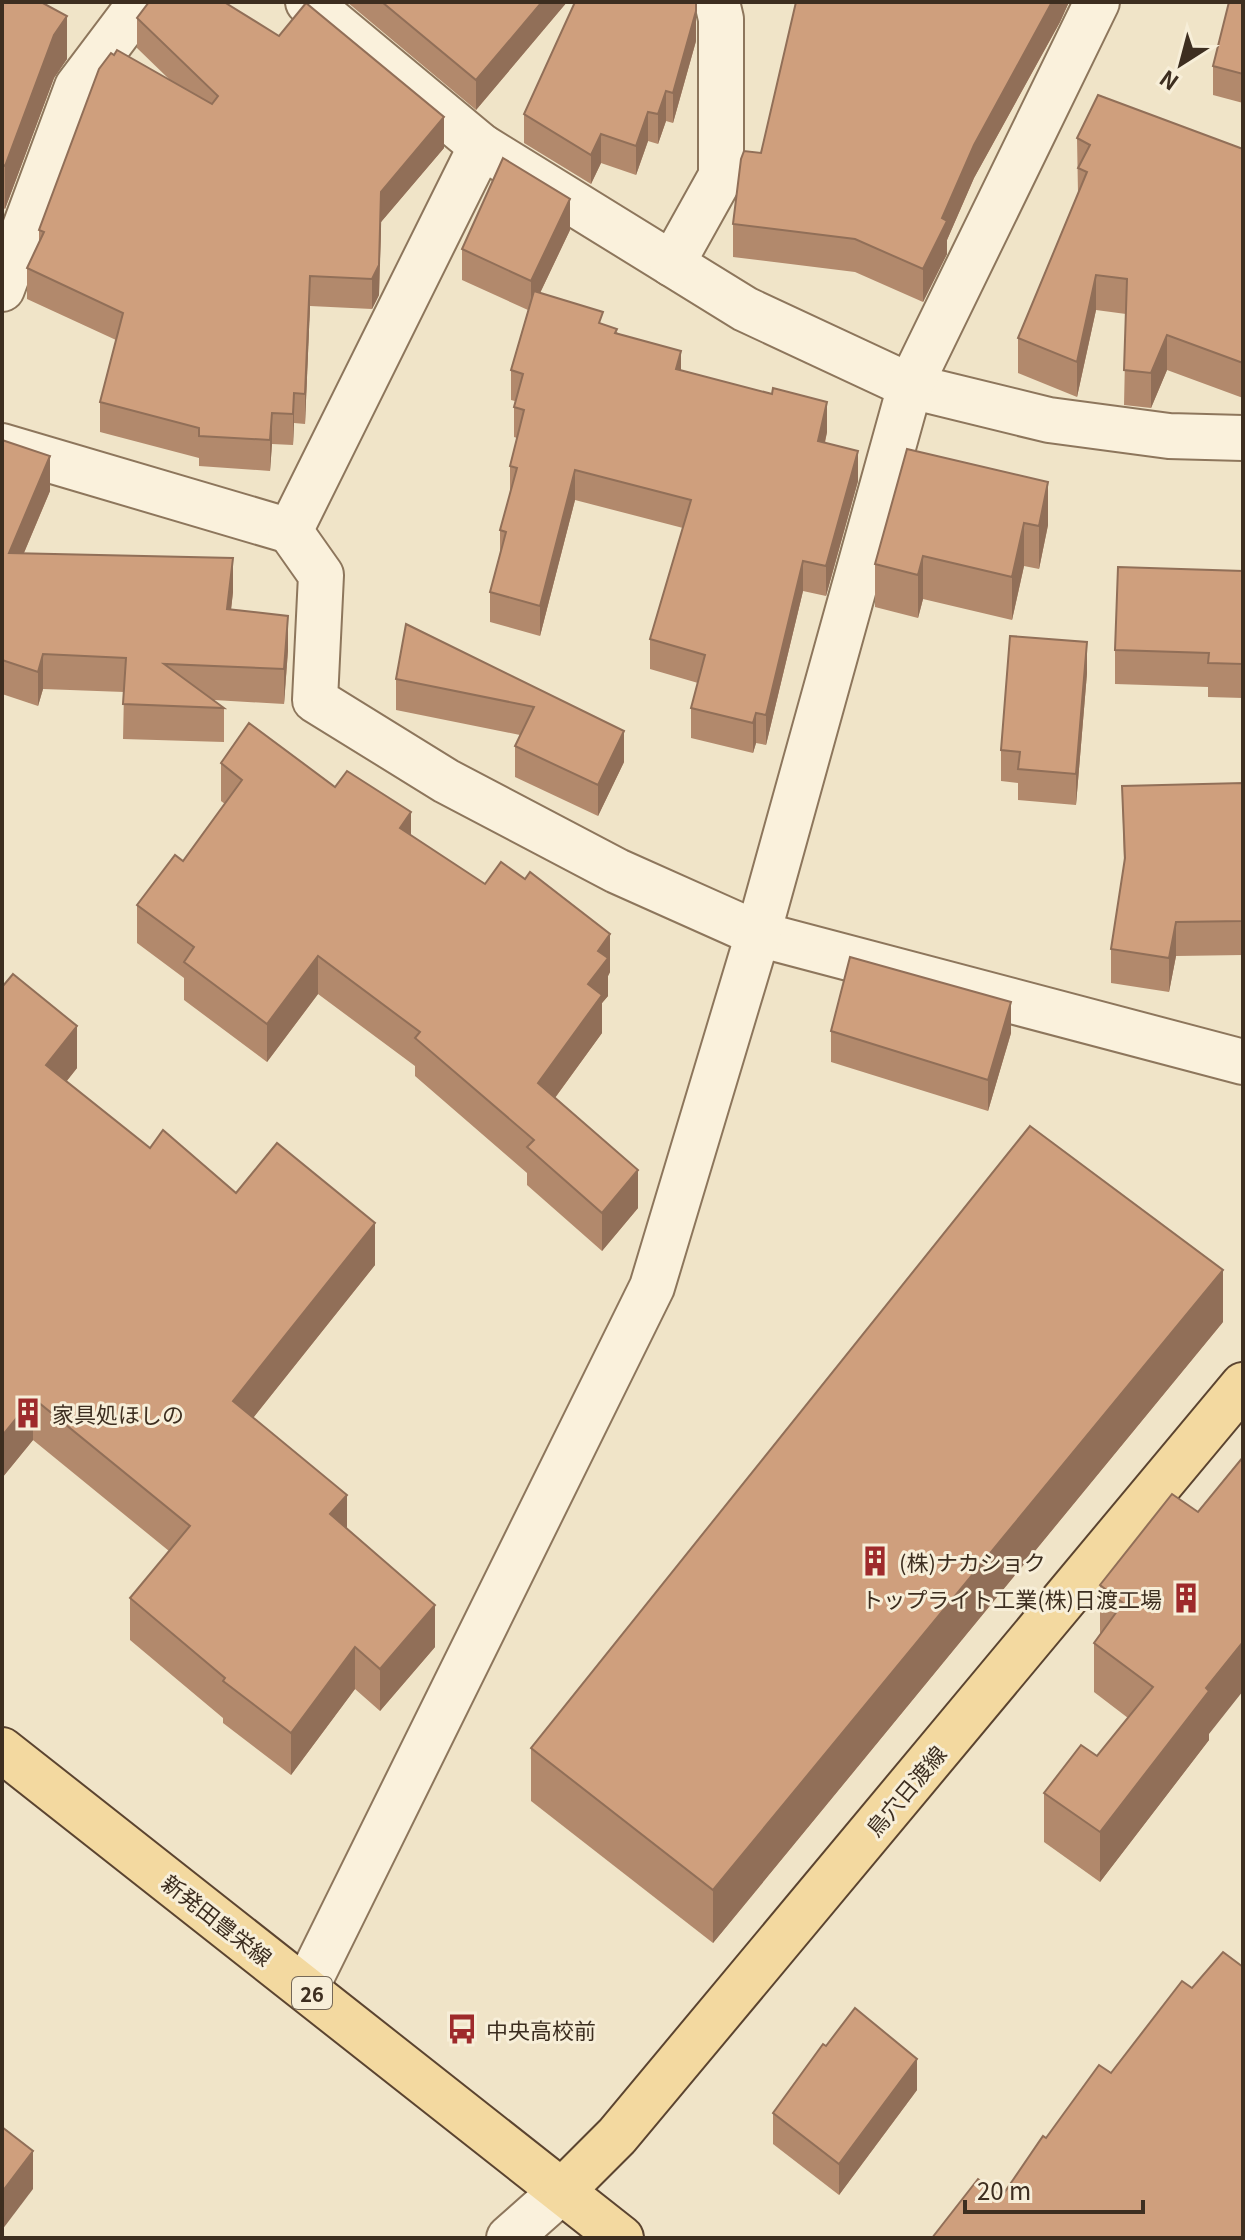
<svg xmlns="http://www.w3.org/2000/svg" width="1245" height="2240" font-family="Georgia,'Noto Sans JP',serif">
	<rect width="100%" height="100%" fill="#f0e4c8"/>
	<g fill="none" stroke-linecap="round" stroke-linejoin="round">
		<g stroke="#8d765c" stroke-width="48">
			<g id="minor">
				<path d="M308,2L481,146L745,309L910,386L1049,420L1169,436L1243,438"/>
				<path d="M672,264L721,176V19L717,2"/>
				<path d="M2,289L77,87L141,2"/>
				<path d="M2,446L290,531L481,146"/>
				<path d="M290,531L321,575L315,700L446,781L617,871L758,934L1243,1062"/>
				<path d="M306,1988L652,1287L758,934L910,386L1097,2"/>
				<path d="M509,2238L562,2191"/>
			</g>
		</g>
		<g stroke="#5b4430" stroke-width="48">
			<g id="major">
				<path d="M2,1750L621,2238"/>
				<path d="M562,2191L617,2136L1243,1385"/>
			</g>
		</g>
		<use href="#minor" stroke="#faf1dc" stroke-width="44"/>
		<use href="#major" stroke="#f3d9a0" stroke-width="44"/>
	</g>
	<g fill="#b2896c">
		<path d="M2,2L67,59L54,78L5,209L2,207Z"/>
		<path d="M347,2H567L476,110Z"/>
		<path d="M796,2H1069L1060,22L974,178L947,240V254L923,302L855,272L733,257V224L761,153Z"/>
		<path d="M1243,2V103L1213,95V66Z"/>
		<path d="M137,18L444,148L381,222L379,295L372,309L310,306L305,424L294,423L293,445L272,444L270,471L199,466V458L100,432V402L116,340L27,299V268L39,242V230L170,80L137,48Z"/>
		<path d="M696,41L673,123L666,121L658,144L648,141L636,175L601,163L591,184L524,143V114Z"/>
		<path d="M1077,138L1243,149V398L1167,370L1151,408L1124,405L1126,314L1096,310L1077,397L1018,373V338L1078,193Z"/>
		<path d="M570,230L540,293L603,324L681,371L827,432L825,443L858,481L826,596L803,591L766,745L756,743L753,753L691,738V708L698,683L650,669V639L683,528L575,500L540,636L490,622V592L500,553V530L510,494V466L517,438L514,437V407L515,401L511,400V370L528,310L462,280V249Z"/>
		<path d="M2,440L50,491L24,553L233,592L231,610L288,650L284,704L214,700L224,708V742L123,739L124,692L43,689L38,706L2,694Z"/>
		<path d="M907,449L1048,525L1039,569L1024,566L1012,620L923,599L918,618L875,607V564Z"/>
		<path d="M1243,571V698L1208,697V687L1115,684V650Z"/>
		<path d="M406,624L624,762L598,816L515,777V746L520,735L396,710V679Z"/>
		<path d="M1087,673L1076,805L1018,800V783L1001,781V750Z"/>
		<path d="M221,763L335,787L411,835L610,972L608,976V996L602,1003V1033L555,1098L638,1208L602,1251L527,1185V1173L415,1076V1066L318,994L267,1062L184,1000V978L137,943V905L183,861L225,804L221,801Z"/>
		<path d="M1243,783V955L1176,956L1169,992L1111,983V949L1124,863L1122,786Z"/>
		<path d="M2,987L77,1068L66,1082L150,1148L375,1265L253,1418L347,1529L435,1647L380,1711L355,1689L291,1775L223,1723V1718L130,1640V1598L169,1551L33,1440L2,1478Z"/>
		<path d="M831,1031L1011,1033L988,1111L831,1062Z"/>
		<path d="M1223,1322L713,1943L531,1801V1748Z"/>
		<path d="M1172,1494L1209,1740L1100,1882L1044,1842V1793L1097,1756L1128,1718L1094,1692V1643L1100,1634V1585Z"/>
		<path d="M917,2090L839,2195L773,2144V2113Z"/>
	</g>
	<g fill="#916f58">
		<path d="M542,2H567L476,110V80Z"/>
		<path d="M1052,2H1069L1060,22L974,178L947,240V254L923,302V269L942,218L974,145Z"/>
		<path d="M696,11V41L673,123V93Z"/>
		<path d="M67,16V59L54,78L5,209V166L54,35Z"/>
		<path d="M666,91V121L658,144V114Z"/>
		<path d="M648,112V141L636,175V146Z"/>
		<path d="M444,117V148L381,222L379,295L372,309V279L381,192Z"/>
		<path d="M601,134V163L591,184V155Z"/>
		<path d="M570,199V230L531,312V281Z"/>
		<path d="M1096,275V310L1077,397V362Z"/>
		<path d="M310,276V306L305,424V394Z"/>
		<path d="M1167,335V370L1151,408V373Z"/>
		<path d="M681,351V381L676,369Z"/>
		<path d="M294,393V423L293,445V414Z"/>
		<path d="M827,402V432L818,471V441Z"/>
		<path d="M272,413V444L270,471V440Z"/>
		<path d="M858,451V481L826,596V566Z"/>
		<path d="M50,456V491L9,588V553Z"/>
		<path d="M575,470V500L540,636V606Z"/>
		<path d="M1048,482V525L1039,569V526Z"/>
		<path d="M1024,523V566L1012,620V577Z"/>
		<path d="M923,556V599L918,618V575Z"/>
		<path d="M233,558V592L227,644V609Z"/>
		<path d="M803,561V591L766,745V715Z"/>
		<path d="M288,616V650L284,704V669Z"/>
		<path d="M1087,642V673L1076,805V774Z"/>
		<path d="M43,654V689L38,706V672Z"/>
		<path d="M756,713V743L753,753V723Z"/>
		<path d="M624,731V762L598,816V785Z"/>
		<path d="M411,812V850L400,828Z"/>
		<path d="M1176,922V956L1169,992V958Z"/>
		<path d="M610,934V972L608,976V996L602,1003V1033L538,1121V1083L588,984L598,951Z"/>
		<path d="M318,956V994L267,1062V1024Z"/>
		<path d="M1011,1002V1033L988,1111V1080Z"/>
		<path d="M77,1026V1068L46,1107V1065Z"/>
		<path d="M638,1170V1208L602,1251V1213Z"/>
		<path d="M375,1223V1265L233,1443V1401Z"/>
		<path d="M1223,1270V1322L713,1943V1890Z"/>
		<path d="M33,1398V1440L2,1478V1436Z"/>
		<path d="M347,1495V1537L330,1514Z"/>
		<path d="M435,1605V1647L380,1711V1669Z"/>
		<path d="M1243,1642V1691L1209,1734V1740L1100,1882V1832L1206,1688Z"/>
		<path d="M355,1647V1689L291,1775V1733Z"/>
		<path d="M917,2059V2090L839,2195V2164Z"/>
		<path d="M33,2151V2189L2,2230V2192Z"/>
	</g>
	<g fill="#cf9f7d" stroke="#916f58" stroke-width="2">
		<path d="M2,2H41L67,16L54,35L5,166L2,164Z"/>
		<path d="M149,2H224L279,36L306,3L444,117L381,192L379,265L372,279L310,276L305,394L294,393L293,414L272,413L270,440L199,436V428L100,402L123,313L27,268L44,232L39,230L99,69L111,53L114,55L117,50L212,104L218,96L137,18Z"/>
		<path d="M382,2H542L476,80Z"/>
		<path d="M575,2L696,3V11L673,93L666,91L658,114L648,112L636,146L601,134L591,155L524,114Z"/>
		<path d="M796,2H1052L974,145L942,218L947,221L923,269L855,239L733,224L741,159L744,151L761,153Z"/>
		<path d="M1229,2H1243V74L1213,66Z"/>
		<path d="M1098,95L1243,149V363L1167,335L1151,373L1124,370L1127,279L1096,275L1077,362L1018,338L1087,172L1078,168L1090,145L1077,138Z"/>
		<path d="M503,158L570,199L531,281L462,249Z"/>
		<path d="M534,291L603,312L599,323L617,329L615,333L681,351L676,369L772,394L773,388L827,402L818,441L858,451L826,566L803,561L766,715L756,713L753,723L691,708L705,655L650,639L691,500L575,470L540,606L490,592L506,532L500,530L517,468L510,466L524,410L514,407L523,374L511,370Z"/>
		<path d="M2,440L50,456L9,553L233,558L227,609L288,616L284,669L164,664L224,708L123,704L126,658L43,654L38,672L2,660Z"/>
		<path d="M907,449L1048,482L1039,526L1024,523L1012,577L923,556L918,575L875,564Z"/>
		<path d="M1118,567L1243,571V664L1208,663L1209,653L1115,650Z"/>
		<path d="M406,624L624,731L598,785L515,746L534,707L396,679Z"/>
		<path d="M1010,636L1087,642L1076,774L1018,769L1020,752L1001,750Z"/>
		<path d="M249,723L335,787L347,771L411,812L400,828L485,884L501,862L525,879L530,872L610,934L598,951L608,958L588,984L602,995L538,1083L638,1170L602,1213L527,1147L534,1140L415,1038L420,1032L318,956L267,1024L184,962L194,947L137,905L175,855L183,861L242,780L221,763Z"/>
		<path d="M1243,783V921L1176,922L1169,958L1111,949L1125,858L1122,786Z"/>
		<path d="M850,957L1011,1002L988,1080L831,1031Z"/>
		<path d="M13,974L77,1026L46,1065L150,1148L163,1130L236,1193L277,1143L375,1223L233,1401L347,1495L330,1514L435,1605L380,1669L355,1647L291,1733L223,1681L225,1678L130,1598L190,1526L33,1398L2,1436V987Z"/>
		<path d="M1030,1126L1223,1270L713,1890L531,1748Z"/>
		<path d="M1243,1457V1642L1206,1688L1209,1691L1100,1832L1044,1793L1081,1745L1097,1756L1153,1687L1094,1643L1123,1603L1100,1585L1172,1494L1198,1512Z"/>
		<path d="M1223,1952L1243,1967V2238H932L978,2179L1002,2196L1043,2136L1046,2138L1099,2065L1111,2073L1182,1981L1192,1988Z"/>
		<path d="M855,2008L917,2059L839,2164L773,2113L823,2044L826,2046Z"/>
		<path d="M2,2127L33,2151L2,2192Z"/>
	</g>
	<defs>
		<g id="building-bare" transform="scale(2.4)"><path d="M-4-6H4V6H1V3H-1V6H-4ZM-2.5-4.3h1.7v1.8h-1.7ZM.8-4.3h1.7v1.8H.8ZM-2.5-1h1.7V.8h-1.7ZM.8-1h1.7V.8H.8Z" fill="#9e2a2b" stroke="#f7eed8" stroke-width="2.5" paint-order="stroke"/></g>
		<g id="bus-bare" transform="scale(2.4)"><path d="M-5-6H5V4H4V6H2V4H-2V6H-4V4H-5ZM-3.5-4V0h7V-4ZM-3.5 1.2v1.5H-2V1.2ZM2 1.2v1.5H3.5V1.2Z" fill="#9e2a2b" stroke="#f7eed8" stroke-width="2.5" paint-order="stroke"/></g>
	</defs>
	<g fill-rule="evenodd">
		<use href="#building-bare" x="28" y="1413"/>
		<use href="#building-bare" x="875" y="1561"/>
		<use href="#building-bare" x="1186" y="1598"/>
		<use href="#bus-bare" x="462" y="2029"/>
	</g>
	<g text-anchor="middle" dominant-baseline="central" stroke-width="6" stroke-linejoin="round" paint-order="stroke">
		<rect fill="#f7eed8" stroke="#756857" stroke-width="2" x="292" y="1977" width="40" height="32" rx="6"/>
		<g font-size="20" font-weight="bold" fill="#3d2e20">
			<text x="312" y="1993">26</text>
		</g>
		<g font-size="22" fill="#3d2e20" stroke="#f7eed8" text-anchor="start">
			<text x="52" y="1413">家具処ほしの</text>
			<text x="899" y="1561">(株)ナカショク</text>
			<text x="1162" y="1598" text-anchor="end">トップライト工業(株)日渡工場</text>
			<text x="486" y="2029">中央高校前</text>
		</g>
		<g font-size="22" fill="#3d2e20" stroke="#f7eed8">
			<text transform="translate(905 1790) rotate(-50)">鳥穴日渡線</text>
			<text transform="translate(218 1919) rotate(38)">新発田豊栄線</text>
		</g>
	</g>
	<rect width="1245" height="2240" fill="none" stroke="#3d2e20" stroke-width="8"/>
	<g transform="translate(1181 64) rotate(216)" stroke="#f7eed8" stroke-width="6" paint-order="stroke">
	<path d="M0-6L14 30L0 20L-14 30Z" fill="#3d2e20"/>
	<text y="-12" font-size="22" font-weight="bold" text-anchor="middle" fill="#3d2e20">N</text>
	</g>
	<path d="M965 2200v12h178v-12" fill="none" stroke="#3d2e20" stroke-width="4"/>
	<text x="977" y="2200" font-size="24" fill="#3d2e20" stroke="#f7eed8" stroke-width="6" paint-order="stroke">20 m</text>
</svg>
